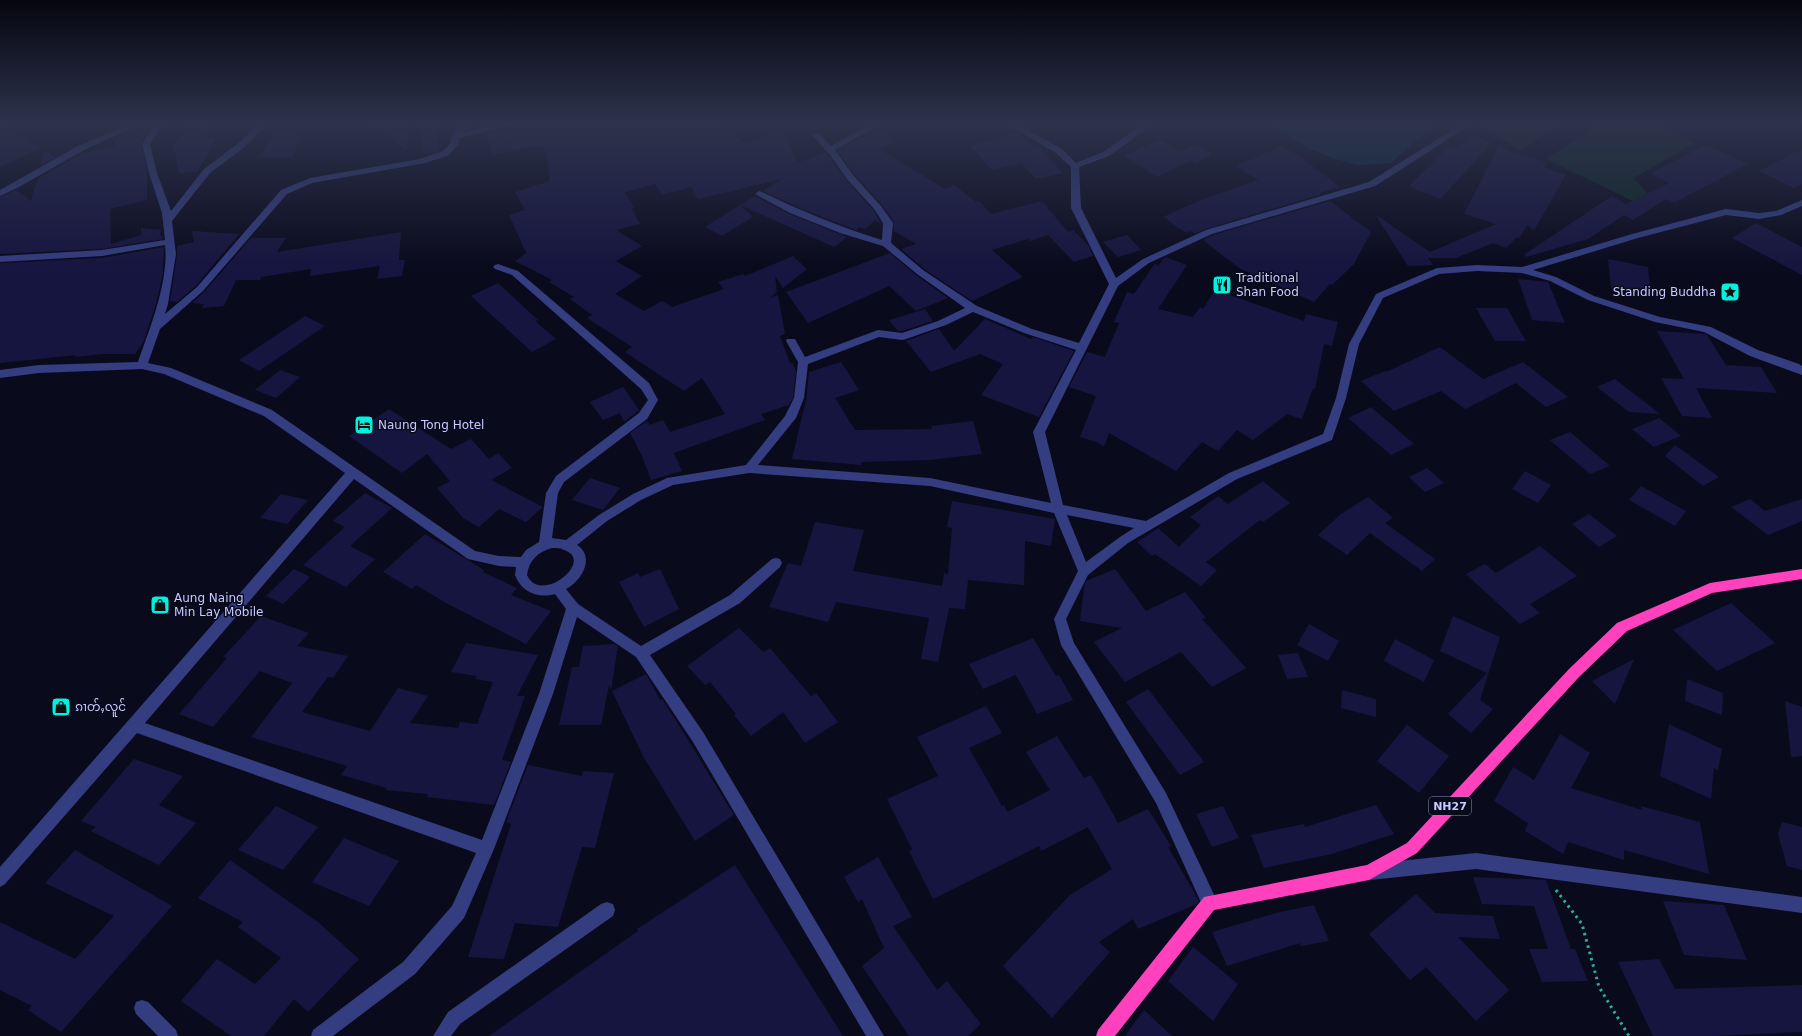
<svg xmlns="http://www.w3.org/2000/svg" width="1802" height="1036" font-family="'DejaVu Sans','Noto Sans Myanmar',sans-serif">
	<rect width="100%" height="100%" fill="#0a0a1d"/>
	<g fill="#0d2722">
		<path d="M1486,122H1562L1521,150L1480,126Z"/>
		<path d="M1602,122H1652L1694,143L1634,178L1647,193L1635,202L1546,159Z"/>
	</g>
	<path fill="#092942" d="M1269,122H1437L1391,163L1358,165L1332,158L1308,148Z"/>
	<g fill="#16153f">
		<path d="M192,122H214L200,138H216L198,171L179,173L173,144Z"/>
		<path d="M366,122H409L407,150L386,136Z"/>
		<path d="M420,122H437L439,151L423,154Z"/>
		<path d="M526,122H643L645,126L660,122H715L746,143L783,129L797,163L825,152L846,180L874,211L881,224L875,220L865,229L859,227L856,230L807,211L763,191L782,179L698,199L692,187L662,195L655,184L625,192L634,208L632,209L640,224L616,230L642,246L616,261L642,276L615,294L644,311L662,301L672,307L724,289L718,282L743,274L745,276L793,256L807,269L783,288L775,276L777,292L770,298L778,295L785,334L780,336L790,363H793L796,371L793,398L789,405L761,414L765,420L674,453L682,471L651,480L642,456L630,433L647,421L650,425L663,420L670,432L725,414L702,378L684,391L625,352L632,347L587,318L592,315L570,299L574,297L549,282L552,280L515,261L526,253L509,215L525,210L515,192L550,181L548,163L543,145L493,155L486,133Z"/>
		<path d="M0,124L40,148L0,167Z"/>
		<path d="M149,125V130L141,144L148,175H147V200L110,209L111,244L141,235V228L161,230L160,234L163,239L102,249L0,254V197L16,190L31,201L37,179L78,155L114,146L115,138L138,127Z"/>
		<path d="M882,130L896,142L878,148L945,189L954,185L976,202L979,201L991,214L1042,201L1068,232L1073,230L1089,246L1093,256L1074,262L1048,235L1030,241L1028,239L992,250L1023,277L972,301L924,269L901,249L916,244L894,231V222L882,205L854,174L837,150L854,141Z"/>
		<path d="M276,131H302L297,136H302L292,157L258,158Z"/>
		<path d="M1017,132L1036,148L1039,147L1063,173L1036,179L1021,163L992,170L970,146Z"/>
		<path d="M1474,135L1492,143L1440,199L1409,186L1449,146L1454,149Z"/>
		<path d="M1160,139L1180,151L1196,144L1213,155L1195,163L1191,160L1157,177L1124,156Z"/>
		<path d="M1707,145L1747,164L1674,203L1666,199L1633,220L1624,215L1588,239L1526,257L1525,254L1612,196L1626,204L1669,183L1651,173Z"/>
		<path d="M1282,146L1302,158L1340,187L1320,193L1322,194L1206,229L1195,234L1191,231L1186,233L1163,217L1201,200L1258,180L1236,166Z"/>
		<path d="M1499,146L1516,154L1517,153L1547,163L1544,167L1566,175L1534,230L1527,225L1519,238L1517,237L1506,248L1493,243L1456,258H1428L1433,265L1408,266L1375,214L1430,252L1496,224L1464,214Z"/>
		<path d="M1802,149V184L1794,188L1759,171Z"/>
		<path d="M44,150L56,157L40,166Z"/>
		<path d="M755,196L789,214L847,237L834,247L740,205Z"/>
		<path d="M1330,201L1371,232L1354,264L1332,285L1330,284L1314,302L1239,268L1203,240L1213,235Z"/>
		<path d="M740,205L753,217L722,236L705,227Z"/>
		<path d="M1756,223L1802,247V275L1732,238Z"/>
		<path d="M192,231L239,234L196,286L177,302L170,301L177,254V246L194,242Z"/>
		<path d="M401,232L399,260H405L402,276L377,279L380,266L310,276L311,269L261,277L260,280H236L224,306L202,308L204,304L192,303L204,292L251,238H286L277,252Z"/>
		<path d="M1127,235L1141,250L1118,257L1103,242Z"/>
		<path d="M164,247L163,273L156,304L144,341L135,354H102L75,357L76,355L0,363V263L102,258Z"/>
		<path d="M890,253L916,275L948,298L916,311L889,286L808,323L786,292Z"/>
		<path d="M1165,257L1187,265L1158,309L1193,317L1200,307L1203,309L1215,290L1304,321L1306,314L1338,322L1332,346L1324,344L1315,389L1313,388L1302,419L1287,414L1253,440L1237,430L1218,451L1202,442L1176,471L1109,433L1104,447L1097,442L1080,437L1096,396L1069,387L1087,352L1105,357L1119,323L1114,322L1127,292L1134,294L1155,263L1158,266Z"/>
		<path d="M1608,259L1648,267L1651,297L1611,288Z"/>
		<path d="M1518,279L1548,282L1565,323L1532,320Z"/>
		<path d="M498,283L538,320L535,321L556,339L532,352L471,296Z"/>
		<path d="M1476,308H1507L1526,341H1495Z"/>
		<path d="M925,309L933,321L902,331H898L889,320Z"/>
		<path d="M305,316L325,326L259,371L239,360Z"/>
		<path d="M985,319L1031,339L1033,337L1074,351L1039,417L981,395L1003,364L980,354L931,372L906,341L939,329L954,351Z"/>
		<path d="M1657,331L1704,334L1707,335L1726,365L1761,367L1777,393L1696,388L1712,418L1682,416L1661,378L1684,379Z"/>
		<path d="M1440,347L1483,379L1523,362L1568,397L1546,407L1516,383L1465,409L1441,391L1394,411L1361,381L1385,371L1386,372Z"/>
		<path d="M841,362L859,390L835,398L855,430L932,429L931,426L973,421L982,454L929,460L861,462V465L792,459L806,400L809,372Z"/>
		<path d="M280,370L300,377L276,398L255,390Z"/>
		<path d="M1615,379L1660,414L1629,412L1597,387Z"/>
		<path d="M623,387L639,410L624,422L620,413L603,420L590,402Z"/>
		<path d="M1371,407L1414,444L1391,455L1348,418Z"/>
		<path d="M389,409L451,449L471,439L489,459L498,453L512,468L491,480L543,507L526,522L499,509L479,527L463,518L437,488L450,481L427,454L402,473L349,436Z"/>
		<path d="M1659,418L1681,436L1654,447L1632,429Z"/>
		<path d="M1570,432L1610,466L1590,474L1550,440Z"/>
		<path d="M1675,445L1719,477L1703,486L1665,456Z"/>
		<path d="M1427,468L1444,483L1425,492L1409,477Z"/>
		<path d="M1525,471L1551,485L1538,503L1512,489Z"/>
		<path d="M590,478L620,488L603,510L572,500Z"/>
		<path d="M1263,481L1290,503L1263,522L1260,520L1206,562L1217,570L1201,586L1155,554L1152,556L1137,542L1158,528L1179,547L1201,525L1190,517L1218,496L1228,504Z"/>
		<path d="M1641,486L1686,511L1675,526L1629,500Z"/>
		<path d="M365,493L392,508L350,546L375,559L346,587L303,565L345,527L333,521Z"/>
		<path d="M281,494L308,500L287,524L260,518Z"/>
		<path d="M1368,497L1393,518L1385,523L1435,559L1422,571L1370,533L1347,555L1318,535L1341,514Z"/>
		<path d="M1750,499L1765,511L1802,499V521L1768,535L1731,507Z"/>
		<path d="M952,501L1055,519L1051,546L1025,541L1024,585L968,580L965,609L949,608L938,662L921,659L929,618L836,602L828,622L769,607L788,563L801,566L815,522L864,530L853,571L942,586L944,573L948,574L952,528L947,527Z"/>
		<path d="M1589,514L1617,536L1599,547L1572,524Z"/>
		<path d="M425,534L484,570L483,572L517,588L511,595L551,611L526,644L446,603L416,585L412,589L383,572Z"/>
		<path d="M1540,546L1577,576L1530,604L1540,613L1520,624L1466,574L1485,564L1496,573Z"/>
		<path d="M294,569L310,577L283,604L266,596Z"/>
		<path d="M660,569L679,609L644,627L619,582L638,573L640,577Z"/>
		<path d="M1115,569L1146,611L1185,592L1206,618L1202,619L1246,668L1212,687L1181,652L1125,682L1094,642L1122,628L1080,621L1084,587L1086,581Z"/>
		<path d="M1731,603L1775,643L1717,671L1673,630Z"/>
		<path d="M261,616L309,633L297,646L348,656L333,678L328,677L302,712L370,731L398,688L428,696L410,723L458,728L460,722L477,724L493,682L475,679L477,676L451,672L466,643L538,655L517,696H525L502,760L511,762L494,805L427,797L428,794L385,790L387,788L341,775L347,766L251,737L292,683L260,671L213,727L179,714L227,658L223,657Z"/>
		<path d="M1453,616L1500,637L1480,700L1493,709L1471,733L1448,714L1487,673L1440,651Z"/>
		<path d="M1309,624L1339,641L1328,661L1297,645Z"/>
		<path d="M739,628L763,652L770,648L811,696L816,693L838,722L805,743L783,712L751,736L734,715L736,714L710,682L705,685L687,666Z"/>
		<path d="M1033,638L1056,676L1059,675L1073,700L1037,714L1016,675L983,689L969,664Z"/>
		<path d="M1395,639L1434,660L1424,682L1384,661Z"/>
		<path d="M614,644L618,646L611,690L609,685L601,725H559L572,667H579L583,646Z"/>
		<path d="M1298,653L1308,677L1287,679L1278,655Z"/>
		<path d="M1634,659L1615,704L1592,681Z"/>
		<path d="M646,674L660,700L662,699L675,719L734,815L695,841L643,756L612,691Z"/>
		<path d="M1687,679L1723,693L1722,715L1685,701Z"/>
		<path d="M1148,689L1204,762L1180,775L1126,702Z"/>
		<path d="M1342,690L1376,699V717L1341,708Z"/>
		<path d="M1785,701L1802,707V756L1791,757Z"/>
		<path d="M986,706L1002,733L969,748L1002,806L1004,805L1007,812L1050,790L1026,752L1057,736L1084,778L1091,775L1118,823L1148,809L1171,846L1168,847L1199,901L1197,904L1138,929L1133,919L1099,942L1110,952L1052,1018L1003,966L1070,895L1112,869L1088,827L1041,851L1039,846L933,899L909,851L912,849L887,799L938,776L917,737Z"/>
		<path d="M1669,724L1722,749L1718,770L1714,768L1711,799L1660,776Z"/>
		<path d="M1407,725L1449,756L1419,793L1377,761Z"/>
		<path d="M1560,734L1590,753L1571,788L1642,810L1641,806L1700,822L1709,874L1624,850V860L1568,842L1563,854L1525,831L1528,823L1494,801L1513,767L1534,780Z"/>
		<path d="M134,759L183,776L159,805L196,823L159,865L91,831L96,827L81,821Z"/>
		<path d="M528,765L582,776L583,771L614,773L595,848L582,847L558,927L515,923L504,959L468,957L511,824L506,822Z"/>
		<path d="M1376,805L1394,834L1332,854L1264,868L1251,835L1304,824L1305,827Z"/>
		<path d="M276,806L318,827L283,870L238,850Z"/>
		<path d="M1223,806L1239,838L1212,847L1196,814Z"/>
		<path d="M1782,822L1802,827V870L1787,866L1778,834Z"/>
		<path d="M344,838L399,861L369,906L312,882Z"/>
		<path d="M75,850L172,906L61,1032L28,1010L32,1006L0,990V922L75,959L114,916L45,883Z"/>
		<path d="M878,857L912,917L893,926L937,990L947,981L981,1024L968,1036H909L862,966L884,948L862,899L858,902L844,877Z"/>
		<path d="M230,860L318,922L359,959L308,1012L294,999L264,1036H231L181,1001L217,959L255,984L281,958L238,927L243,922L198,898Z"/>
		<path d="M735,865L843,1036H489L638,931L637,929Z"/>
		<path d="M1473,877L1546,880L1571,949H1575L1588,981L1542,982L1529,949H1548L1534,906L1482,904Z"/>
		<path d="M1416,894L1435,913L1493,916L1500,939L1458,937L1509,990L1476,1021L1426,967L1410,980L1369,934Z"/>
		<path d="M1663,901L1724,905L1747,960L1684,955Z"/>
		<path d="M1314,905L1329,941L1301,946L1300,943L1227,966L1212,932L1276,913Z"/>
		<path d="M1193,947L1238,984L1213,1021L1168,981Z"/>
		<path d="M1659,959L1675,989L1802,985V1032L1714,1036H1653L1618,962Z"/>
		<path d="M1144,1010L1172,1036H1125Z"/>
	</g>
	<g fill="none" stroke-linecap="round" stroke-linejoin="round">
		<path stroke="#26b391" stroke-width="3" stroke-dasharray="2.5 4" stroke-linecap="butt" d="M1556,890L1582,924L1599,987L1629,1036"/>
		<g fill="#333d7f" fill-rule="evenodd">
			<path d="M134,122H146L84,150L19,187L0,196V190L78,146Z"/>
			<path d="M156,122H164L150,144L157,173L171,211L204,169L240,142L259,122H268L246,146L210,173L172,221L176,254L168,304L165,314L197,287L281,190L310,178L420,159L443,151L450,144L452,136L462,122H470L463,132L508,122H525L460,138L458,145L449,155L425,163L312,183L287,194L203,291L160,329L148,363L171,368L272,410L475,551L499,556L521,557L526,550L539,542L546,493L556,476L639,413L648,400L641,389L512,275L495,269L493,267L495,265L498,264L518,271L649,383L658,400L647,419L564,482L558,493L552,538L566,540L599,515L633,494L667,478L746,465L785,416L794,398L798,362L786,341L787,339H795L805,357L878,330L902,333L938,321L965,308L917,274L883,246L840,233L790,213L755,194L759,191L762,192C801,211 840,227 882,240L883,223L875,210L847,179L831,156L812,135L816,133H819L831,146L874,122H885L835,150L853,175L881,206L893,223L891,243L923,270L977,306L1032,329L1079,343L1109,284L1071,208V167L1056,153L1003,122H1013L1062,149L1076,163L1103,152L1146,122H1156L1109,156L1079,167L1081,208L1116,278L1143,259L1206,230L1369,182L1465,122H1475L1375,186L1212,234L1149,263L1118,286L1045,432L1063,505L1146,521L1229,473L1323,434L1336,398L1349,344L1376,294L1437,268L1477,265L1522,267L1632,234L1726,209L1759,213L1776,211L1802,200V206L1781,215L1759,219L1726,215L1638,238L1533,270L1556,277L1594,296L1660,317L1711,327L1758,350L1799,364L1802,366V375L1750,356L1704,332L1655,322L1588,300L1550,281L1522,273L1477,271L1439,274L1383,298L1359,344L1346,398L1332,440L1237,479L1128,543L1088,575L1066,619L1074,643L1166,793L1218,903L1216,909L1210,911L1204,909L1156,803L1061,645L1054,619L1078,571L1054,513L930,486L749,473L673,485L641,500L607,521L577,545C596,557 581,582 566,589L578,604L641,646L730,595L772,559L776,558L780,559L782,563L780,567L740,603L650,655L703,732L884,1036H866L693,742L636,657L577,617L553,694L494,849L464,918L415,974L333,1036H311L313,1030L403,962L452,906L476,853L137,733L5,884L0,887V867L345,473L264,416L164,374L142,369L39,373L0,378V370L39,365L138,362C150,328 169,281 165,245L102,256L0,262V256L102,250L165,240L162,213L149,173L142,144ZM973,312L1024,333L1076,350L1033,432L1051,503L930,478L758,465L796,418L804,398L808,364L879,337L902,340L906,339L946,325ZM354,479L468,559L499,566L516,567L515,575C521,592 538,599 555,594L566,609L539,694L482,840L145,723ZM1067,515L1134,528L1120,537L1086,562ZM552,548C556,548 561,548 564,550C596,560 541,606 527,575C529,560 538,552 552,548Z"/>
			<path d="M1476,853L1802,897V913L1476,869L1370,880L1365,877L1362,872L1365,867L1370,864Z"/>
			<path d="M607,902L613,904L615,910L613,916L460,1024L451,1036H433L448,1012L601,904Z"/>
			<path d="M142,1000L148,1002L176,1030L178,1036H158L136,1014L134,1008L136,1002Z"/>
		</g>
		<path fill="#ff41be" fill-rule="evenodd" d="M1802,569V579L1712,593L1627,631L1579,677L1417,853L1369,880L1214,910L1115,1036H1096L1098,1030L1204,897L1367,865L1407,843L1569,669L1617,623L1710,583Z"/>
	</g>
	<linearGradient id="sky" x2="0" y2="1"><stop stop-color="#060610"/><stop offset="0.46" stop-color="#2d334c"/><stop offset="1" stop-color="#2d334c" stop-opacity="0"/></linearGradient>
	<rect width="1802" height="267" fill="url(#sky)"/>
	<defs>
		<g id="restaurant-square" transform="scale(1)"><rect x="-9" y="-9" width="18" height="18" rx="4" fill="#00f1de" stroke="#0a0a1d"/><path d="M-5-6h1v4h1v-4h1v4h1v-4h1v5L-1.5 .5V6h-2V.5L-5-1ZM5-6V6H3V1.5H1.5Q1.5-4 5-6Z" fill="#111"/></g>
		<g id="sight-square" transform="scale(1)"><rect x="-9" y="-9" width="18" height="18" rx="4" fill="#00f1de" stroke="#0a0a1d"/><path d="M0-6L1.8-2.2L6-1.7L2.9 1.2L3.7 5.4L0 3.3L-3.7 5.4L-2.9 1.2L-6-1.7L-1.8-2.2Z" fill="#111"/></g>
		<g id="hotel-square" transform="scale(1)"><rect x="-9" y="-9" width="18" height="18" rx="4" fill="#00f1de" stroke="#0a0a1d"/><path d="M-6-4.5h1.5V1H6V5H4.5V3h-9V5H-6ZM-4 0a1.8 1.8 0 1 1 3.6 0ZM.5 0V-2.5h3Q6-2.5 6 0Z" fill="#111"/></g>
		<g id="shop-square" transform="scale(1)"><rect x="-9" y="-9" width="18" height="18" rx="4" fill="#00f1de" stroke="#0a0a1d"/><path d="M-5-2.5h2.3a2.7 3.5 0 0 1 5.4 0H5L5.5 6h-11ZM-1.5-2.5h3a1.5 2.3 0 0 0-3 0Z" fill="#111"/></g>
	</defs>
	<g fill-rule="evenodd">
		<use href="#restaurant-square" x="1222" y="285"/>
		<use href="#sight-square" x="1730" y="292"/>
		<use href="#hotel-square" x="364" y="425"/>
		<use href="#shop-square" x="160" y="605"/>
		<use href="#shop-square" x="61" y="707"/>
	</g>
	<g text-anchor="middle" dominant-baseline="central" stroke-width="3" stroke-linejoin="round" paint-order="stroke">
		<rect fill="#0a0a1d" stroke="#8e90bb" stroke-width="1" x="1429" y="797" width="42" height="18" rx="3"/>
		<g font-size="11" font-weight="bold" fill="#c6caff">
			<text x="1450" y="806">NH27</text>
		</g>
		<g font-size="12" fill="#c6caff" stroke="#0a0a1d" text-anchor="start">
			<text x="1236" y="278">Traditional<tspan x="1236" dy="14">Shan Food</tspan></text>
			<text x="1716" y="292" text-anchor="end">Standing Buddha</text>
			<text x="378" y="425">Naung Tong Hotel</text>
			<text x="174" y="598">Aung Naing<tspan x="174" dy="14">Min Lay Mobile</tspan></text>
			<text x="75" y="707">ၵၢတ်ႇလူင်</text>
		</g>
	</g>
</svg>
